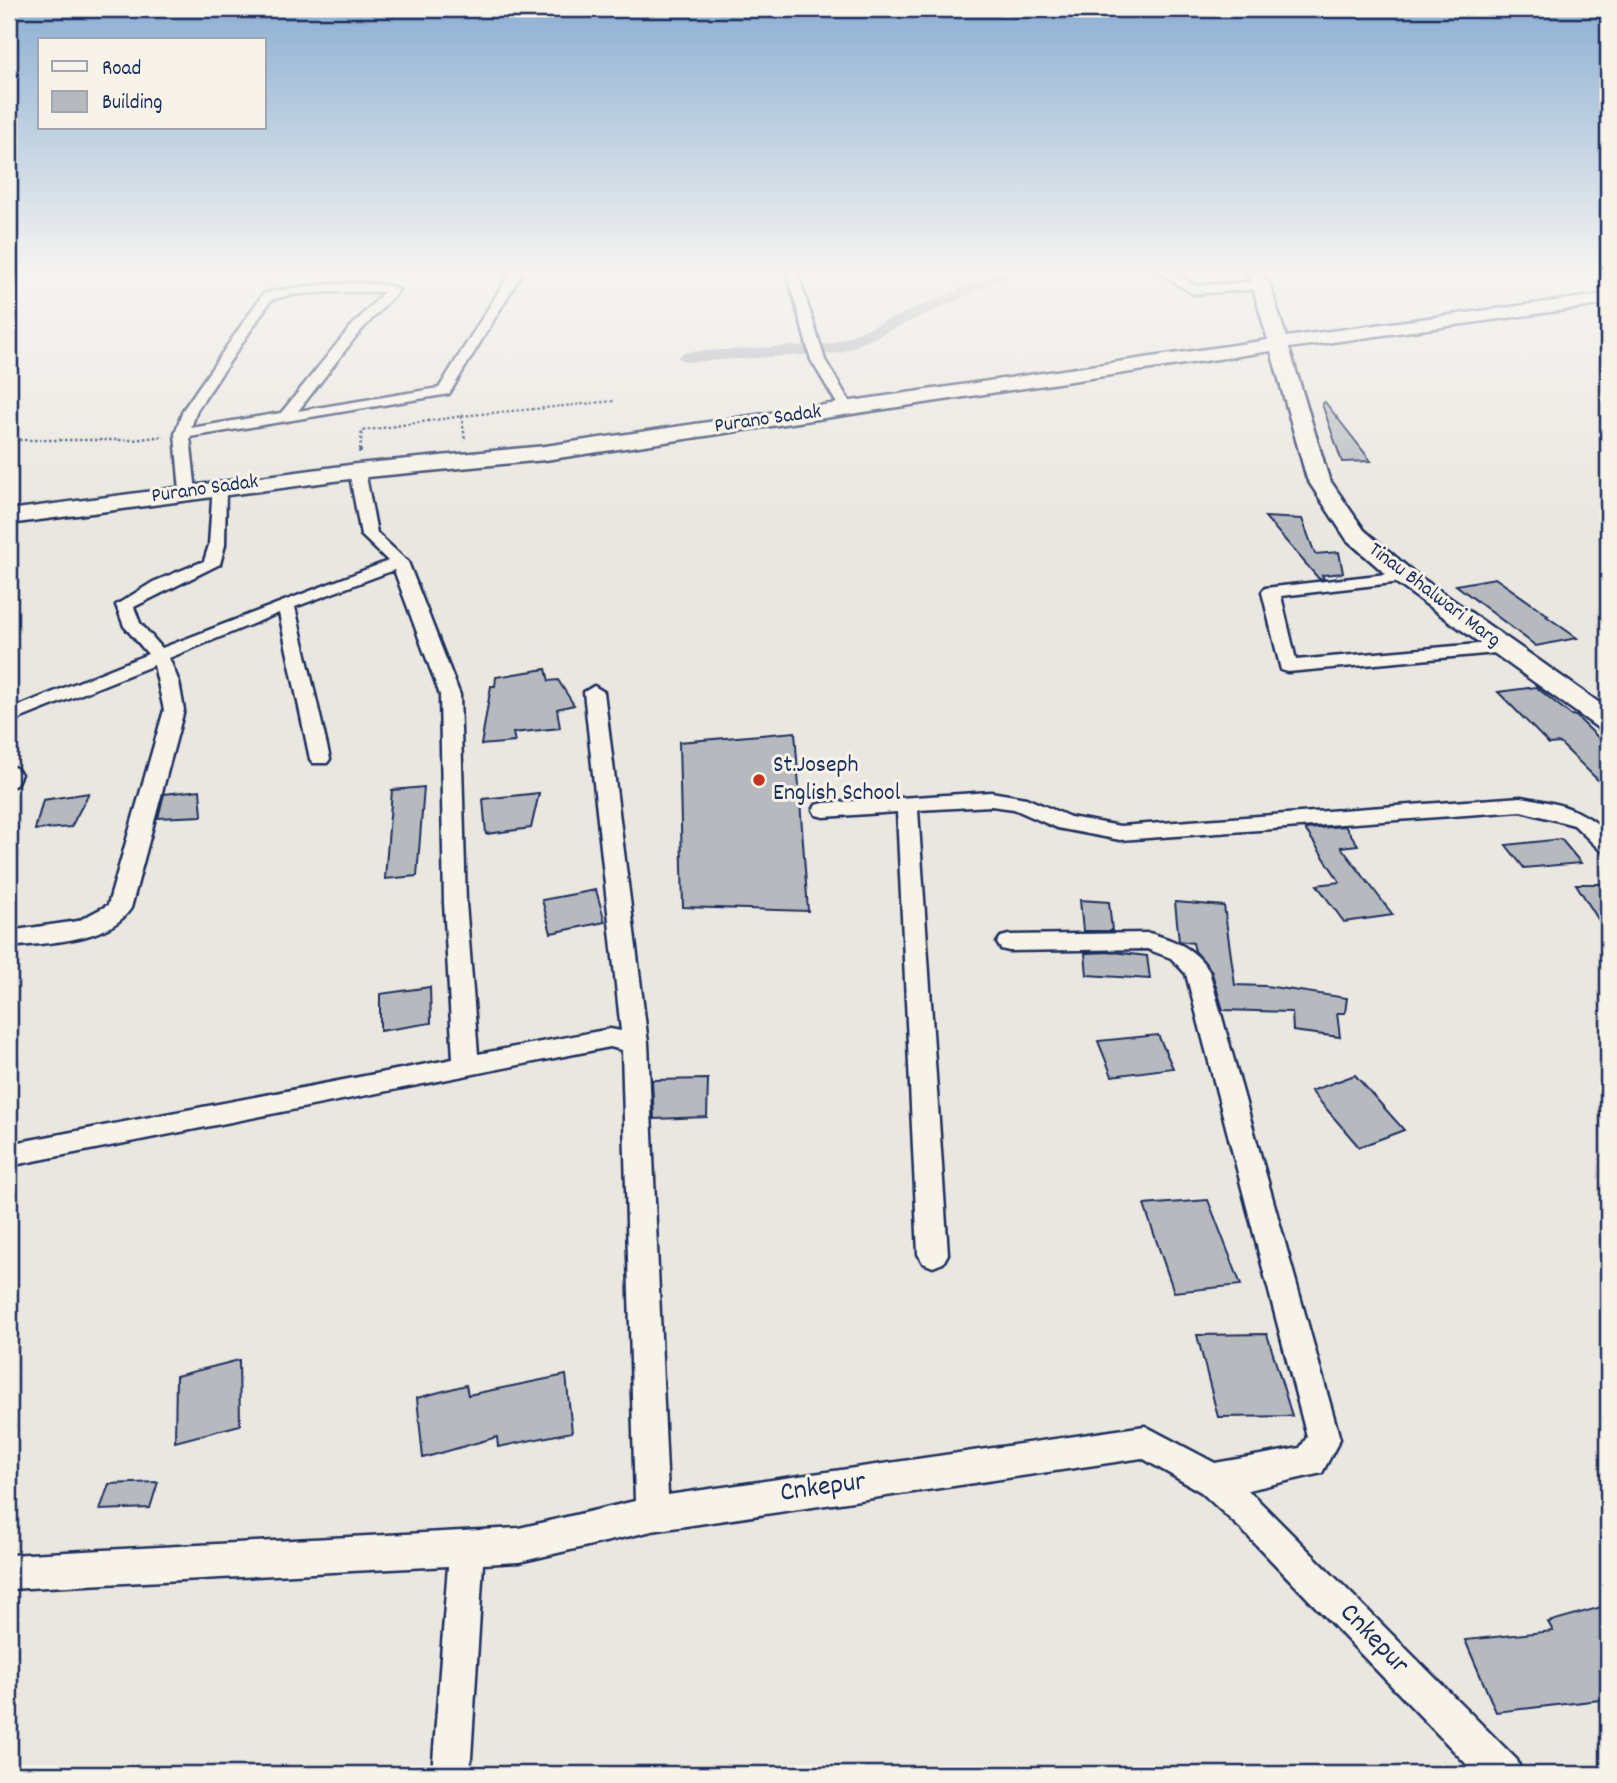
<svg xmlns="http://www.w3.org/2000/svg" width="1617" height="1783" font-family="Dekko,sans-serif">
	<rect width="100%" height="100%" fill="#eae7e0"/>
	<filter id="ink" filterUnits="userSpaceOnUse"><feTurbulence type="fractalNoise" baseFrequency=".0143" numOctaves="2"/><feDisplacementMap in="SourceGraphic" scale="14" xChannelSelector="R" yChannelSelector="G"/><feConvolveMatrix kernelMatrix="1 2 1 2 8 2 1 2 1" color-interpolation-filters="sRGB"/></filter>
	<g filter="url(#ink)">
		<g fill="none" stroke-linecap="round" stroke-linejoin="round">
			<path fill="#a3a8b4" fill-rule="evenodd" d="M997,273H1017L840,353L686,362L677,357L686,352L831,344Z"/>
		</g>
		<g fill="#b6babf" stroke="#1b2f5e" stroke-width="2">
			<path d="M1325,402L1371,461L1342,462L1322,404Z"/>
			<path d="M1265,517L1302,519L1315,554L1339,552L1343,573L1322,575L1324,579H1319Z"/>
			<path d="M1495,578L1548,615L1546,616L1577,638L1536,646L1456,585Z"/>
			<path d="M546,669L549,681L558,680L574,705L557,709L560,728L513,733L515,742L481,745L491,686H495L496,677Z"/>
			<path d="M1536,687L1571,715L1576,716L1608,747V790L1560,743L1549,744L1498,692Z"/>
			<path d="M795,732L808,911L683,907L679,742Z"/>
			<path d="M424,787L417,876L385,879L392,790Z"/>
			<path d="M200,790L202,816L158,818L164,794Z"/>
			<path d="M89,793L71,827L35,830L43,800Z"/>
			<path d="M539,793L531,828L486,834L483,799Z"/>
			<path d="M1345,826L1358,845L1341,847L1393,915L1344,922L1317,885L1340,882L1305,829Z"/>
			<path d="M1561,839L1581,863L1524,868L1506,845Z"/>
			<path d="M1576,884H1608V935Z"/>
			<path d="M596,890L605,922L551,933L542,900Z"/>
			<path d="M1080,900L1109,902L1112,931H1083Z"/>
			<path d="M1175,902L1224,906L1235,985L1266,986L1347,998L1345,1013H1337L1340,1037L1293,1031L1292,1012L1223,1010L1211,970L1195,951L1193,943L1179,941Z"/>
			<path d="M1113,952L1147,956L1150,979L1087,975L1085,953Z"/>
			<path d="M430,987L431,1023L380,1031V994Z"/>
			<path d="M1158,1035L1173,1068L1112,1076L1098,1041Z"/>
			<path d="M1355,1075L1404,1130L1359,1147L1311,1091Z"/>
			<path d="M708,1079L707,1117L654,1119L652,1080Z"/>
			<path d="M1208,1200L1241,1285L1174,1292L1144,1205Z"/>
			<path d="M1267,1334L1292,1416L1218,1417L1197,1335Z"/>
			<path d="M239,1360L240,1425L175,1442L176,1376Z"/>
			<path d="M566,1375L572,1432L498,1447L497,1437L423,1458L417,1398L466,1385L468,1395Z"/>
			<path d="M158,1482L150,1508L100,1510L109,1484Z"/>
			<path d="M1608,1605V1699L1496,1712L1465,1640L1553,1631L1548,1622Z"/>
		</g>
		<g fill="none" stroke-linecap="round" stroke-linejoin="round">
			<g stroke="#1b2f5e" stroke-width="5">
				<g id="street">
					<path d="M510,273H522L449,394L190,437L196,492L188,497L180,492L175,434L183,410L263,294C285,286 381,277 399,290L357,335L298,411L439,388ZM328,292H384L349,329L281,413L191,428L197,410L271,300L289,295Z"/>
					<path d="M787,273L798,274L825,360L854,409L852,412H842L811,360Z"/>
					<path d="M1160,273H1174L1195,286L1261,281L1267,285L1261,289L1193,294Z"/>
					<path d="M357,466L365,471L377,533L408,562L460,695L466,903L478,1054L610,1029L621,1031L584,692L594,686L604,692L648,1043L668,1495L1145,1426L1215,1463L1300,1448L1307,1437L1186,974L1171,958L1147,949L1009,951L1001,949L997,943L1001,937L1009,935L1149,933C1174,940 1195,948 1209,971L1340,1439L1322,1473L1248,1490L1517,1760L1522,1774H1476L1243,1531L1201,1492L1142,1458L652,1531L519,1562L483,1564L470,1774H432L448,1566L9,1589V1555L519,1528L635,1501L622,1050L610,1047L9,1166V1144L453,1059L444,903L440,695L394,570L295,607L330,759L327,763H313L310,759L279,613L169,658L179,682L184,710L131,908C110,942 44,943 9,947V931L78,921L108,905L164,710L154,665L9,723V710L148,654L124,626L116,605L153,582L204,561L209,545L213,485L218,483L226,488L225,545L220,564L134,607L140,623L162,648L388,561L361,535L349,471Z"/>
					<path d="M1404,572L1410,573L1413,577L1410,581L1281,596L1296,660L1501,642L1507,644L1510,648L1507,652L1288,672L1281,670L1262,592L1265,588Z"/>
					<path d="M9,766L16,768L21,774L16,785L9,787Z"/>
					<path d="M991,792L1026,798L1070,817L1120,826L1521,797C1557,803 1582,808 1608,833V852L1600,850L1574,825L1521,811L1120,840L1057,828L1014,809L991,806L918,810L948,1254L943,1263L933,1267L923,1263L918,1254L897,812L824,817L816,815L813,810L816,805L824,803Z"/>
				</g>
			</g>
			<g stroke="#1b2f5e" stroke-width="5">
				<path id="secondary" d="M1246,273H1262L1270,285L1286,337L1608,294V304L1289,348L1329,479L1364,530L1413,572L1608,709V731L1598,728L1395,582L1347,540L1307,479L1271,351L545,460L357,478L9,524V510L357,464L545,446L1268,340L1252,285Z"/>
			</g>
			<g stroke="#1b2f5e" stroke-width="2.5" stroke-dasharray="2.5 2.5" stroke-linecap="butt">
				<path d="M462,416L465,441"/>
				<path d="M9,440H133L164,436"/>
				<path d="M360,450L362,431L462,416L614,401"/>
			</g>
			<path stroke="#1b2f5e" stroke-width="3.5" stroke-dasharray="3.5 3.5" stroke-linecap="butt" d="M360,453V448"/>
			<use href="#street" fill="#f7f3e8" fill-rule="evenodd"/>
			<use href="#secondary" fill="#f7f3e8" fill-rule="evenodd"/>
		</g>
	</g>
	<linearGradient id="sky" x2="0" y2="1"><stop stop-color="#8cafd3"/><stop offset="0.52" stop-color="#f6f4f1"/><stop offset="1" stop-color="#f6f4f1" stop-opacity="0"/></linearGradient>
	<rect width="1617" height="522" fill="url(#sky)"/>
	<circle fill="#c8321e" stroke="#f7f3e8" stroke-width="2.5" cx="759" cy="780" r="7"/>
	<g text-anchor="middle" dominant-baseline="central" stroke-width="6" stroke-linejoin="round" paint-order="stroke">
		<g font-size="21" fill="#1b2f5e" stroke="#f7f3e8">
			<text transform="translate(768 420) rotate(-8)">Purano Sadak</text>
			<text transform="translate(205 490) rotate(-8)">Purano Sadak</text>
			<text transform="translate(1434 596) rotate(37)">Tinau Bhalwari Marg</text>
		</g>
		<g font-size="24" fill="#1b2f5e" stroke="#f7f3e8" text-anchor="start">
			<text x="773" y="766">St.Joseph<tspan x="773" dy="28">English School</tspan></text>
		</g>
		<g font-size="28" fill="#1b2f5e" stroke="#f7f3e8">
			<text transform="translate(823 1489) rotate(-8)">Cnkepur</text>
			<text transform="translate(1373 1640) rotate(46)">Cnkepur</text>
		</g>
	</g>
	<rect width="1617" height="1783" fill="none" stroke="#f7f3e8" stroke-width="35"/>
	<rect x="18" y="18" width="1582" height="1748" fill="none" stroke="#1b2f5e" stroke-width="2.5" filter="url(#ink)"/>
	<rect x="38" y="38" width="228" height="91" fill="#f7f3e8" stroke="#9fa5b1" stroke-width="2"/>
	<rect x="52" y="61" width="35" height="10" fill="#f7f3e8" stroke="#9fa5b1" stroke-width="2"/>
	<text x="102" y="74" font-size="21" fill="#1b2f5e">Road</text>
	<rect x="52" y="91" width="35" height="21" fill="#b6babf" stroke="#9fa5b1" stroke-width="2"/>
	<text x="102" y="108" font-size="21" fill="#1b2f5e">Building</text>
</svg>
